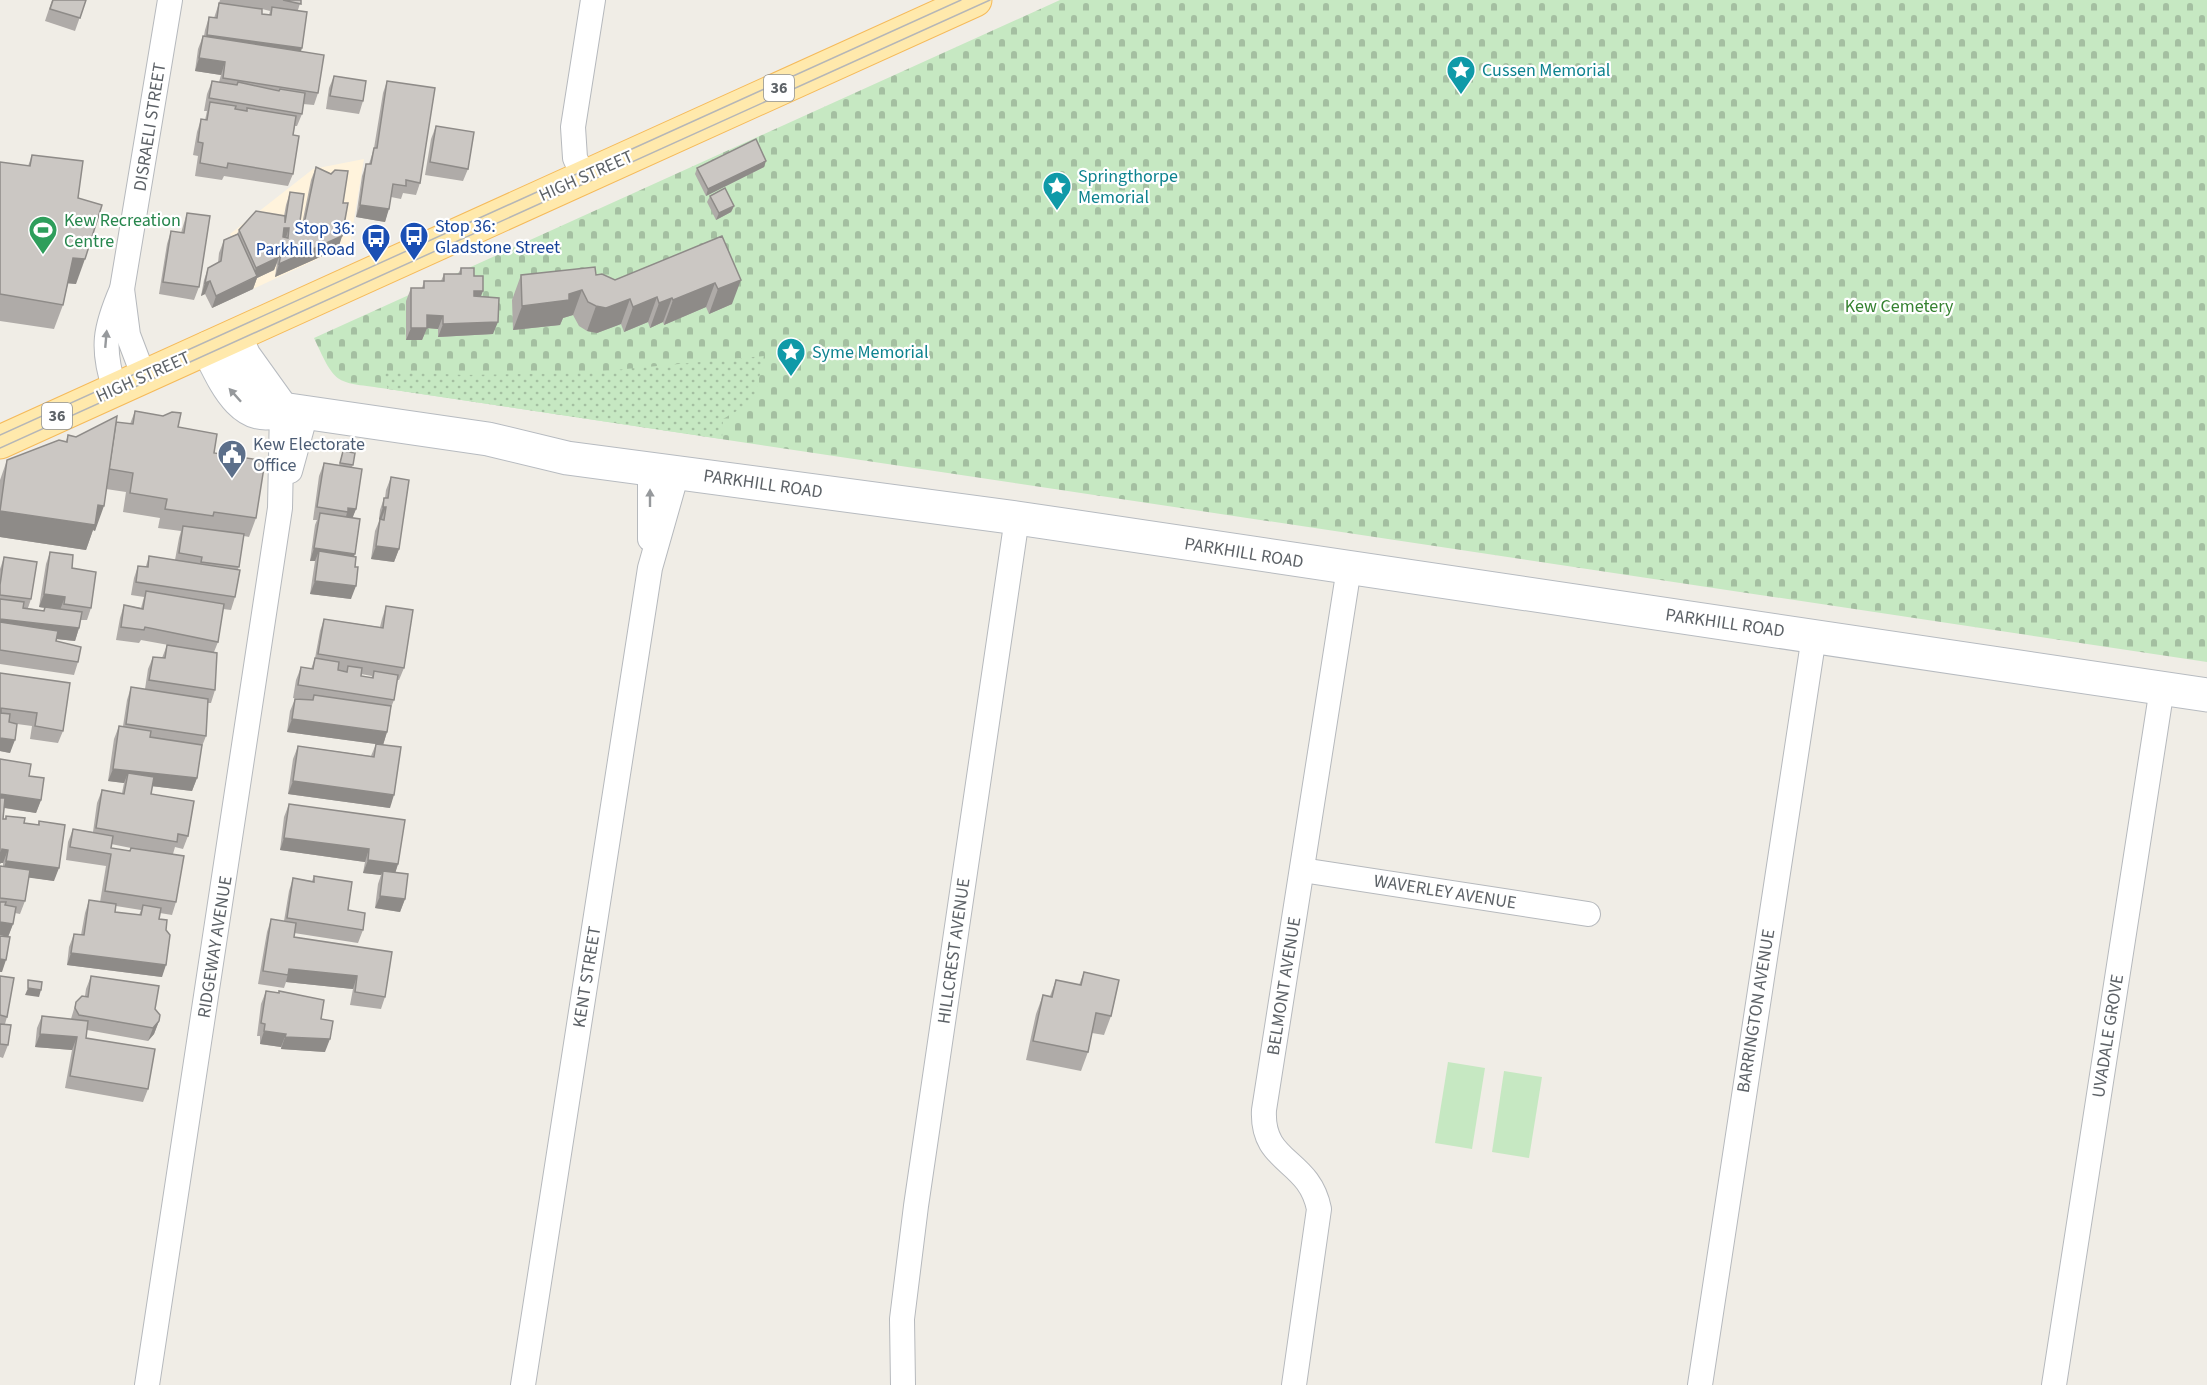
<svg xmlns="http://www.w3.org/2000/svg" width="2207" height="1385" font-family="'Source Sans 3',sans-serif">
	<defs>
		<pattern id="cemetery-stones" width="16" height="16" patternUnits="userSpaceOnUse" patternTransform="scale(1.5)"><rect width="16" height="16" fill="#c6e8c2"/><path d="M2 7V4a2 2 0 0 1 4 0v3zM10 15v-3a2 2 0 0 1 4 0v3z" fill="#a4bfa1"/></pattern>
		<pattern id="garden-dots" width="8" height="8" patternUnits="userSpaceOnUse" patternTransform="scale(1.5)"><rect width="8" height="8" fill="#c6e8c2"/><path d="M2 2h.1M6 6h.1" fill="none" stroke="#a4bfa1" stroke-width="1.8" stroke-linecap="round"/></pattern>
	</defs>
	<rect width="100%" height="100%" fill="#f0ede6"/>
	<path fill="#fff3dc" d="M364,159L350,244L253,289L230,234L313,169Z"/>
	<g fill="#c6e8c2">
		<path d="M1448,1062L1485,1068L1472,1149L1435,1143Z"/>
		<path d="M1504,1071L1542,1077L1529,1158L1492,1152Z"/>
	</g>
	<path fill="url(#cemetery-stones)" d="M1060,0H2207V662L388,389C335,381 337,388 314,338Z"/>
	<path fill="url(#garden-dots)" d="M764,356L754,401L723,419L722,439L388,389L382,371L464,375L583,373Z"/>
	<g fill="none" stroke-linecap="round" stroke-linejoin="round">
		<g stroke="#b6b9bd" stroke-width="26">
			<g id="street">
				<path d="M584,177L575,158L573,127L593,0"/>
				<path d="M122,289L128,335L144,377"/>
				<path d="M115,390C101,348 105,328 122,289L170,0"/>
				<path d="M290,471L306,413"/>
				<path d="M650,539V469"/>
				<path d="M1302,870L1588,914"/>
				<path d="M147,1385L280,508L282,409"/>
				<path d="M523,1385L650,568L677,473"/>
				<path d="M903,1385L902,1319L916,1206L1017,518"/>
				<path d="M1294,1385L1319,1209C1309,1158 1261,1164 1264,1110L1349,568"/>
				<path d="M1700,1385L1814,636"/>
				<path d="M2054,1385L2162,688"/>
			</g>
		</g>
		<g stroke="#b7bbc0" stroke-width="35">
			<g id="secondary">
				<path d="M235,336L244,356L282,409"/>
				<path d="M208,348C222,375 242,428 282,409L488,439L567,458L1017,518L2207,695"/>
			</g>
		</g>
		<g stroke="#f5ba5a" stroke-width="35">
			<path id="primary" d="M0,442L975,0"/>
		</g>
		<use href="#street" stroke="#fff" stroke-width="24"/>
		<use href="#secondary" stroke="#fff" stroke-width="33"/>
		<use href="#primary" stroke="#ffe9ac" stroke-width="33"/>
		<g stroke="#b5b6b7" stroke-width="1.5">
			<path d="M0,435L961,0"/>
			<path d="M0,448L990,0"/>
		</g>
	</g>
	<g fill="#afaba8" fill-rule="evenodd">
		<path d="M52,0H86L75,31L45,21Z"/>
		<path d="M220,0H301L298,10L301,51L318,93L314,105L303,104L302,114L297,126H295L293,135V174L288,186L224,176L222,180L195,176L198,156L193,155L197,132L201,119L205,120L207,111H204L207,94L212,81L219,82L221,75L195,71L198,49L203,36H204L205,30L209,17L214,18ZM262,9L270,11L269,15L262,14Z"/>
		<path d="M334,76L363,101L359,114L326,109L329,88Z"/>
		<path d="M387,81L420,183L416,195L403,193L401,199L391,197L385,222L356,217L362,176L366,164H369L374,148L383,93Z"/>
		<path d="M436,126L468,169L463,181L425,175L431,139Z"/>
		<path d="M32,155L78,198L76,284L68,283L63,305L54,329L0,321V162L28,166Z"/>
		<path d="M316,167L343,203L342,236L338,249L275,277L277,263L274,270L257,278L253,289L212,308L205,294L201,296L204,280L208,268L218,263L219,253L224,240L237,234L239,230L284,216L286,205L290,192L299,228L301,229L311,180Z"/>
		<path d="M764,167L706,196L695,174L697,168Z"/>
		<path d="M710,196L734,206L731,212L716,220L707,202Z"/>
		<path d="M187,213L199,287L194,300L159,294L167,244L171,231L181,233L183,226Z"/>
		<path d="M722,236L732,304L709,314L706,307L664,325L663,322L650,328L648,322L624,332L621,324L597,333L587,331L579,326L573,315L563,318L560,325L513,330L512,300L521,275H596L615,280Z"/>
		<path d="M461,268L474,276L493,334L438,337V329L427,328L422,340H406V301L411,288H422L424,281H441L444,274H458Z"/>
		<path d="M135,411L178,427L214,453L256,518L249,537L244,536L238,570L235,597L231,610L223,609L218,642L214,652L215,690L211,703H208L206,736L201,749L197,778L192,791L152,786L151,794L188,836L183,849L175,847L173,854L176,902L172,915L160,913L159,919L166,930L162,977L67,965L69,947L74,934L81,935L85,913L89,900L100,902L106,866L66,860L68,842L73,829L93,832L97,803L102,790L122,793L124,783L108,781L114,739L119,726H123L127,700L131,687L145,689L148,669L153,657L162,658L167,645L174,646L141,640L139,643L116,640L120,618L124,605L141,608L144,597L131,595L134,578L138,566H146L149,556L175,560L179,538L181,531L158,528L160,518L123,512L126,492L106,489L95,531L93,530L86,550L0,537V480L7,460L66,441L68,435L76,437L116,422L130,424ZM111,844L131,848L130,851L111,848ZM116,906L141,910L139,915L115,912Z"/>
		<path d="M343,451L353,465L352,467L356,509L352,518L354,556L351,599L310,594L315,561H310L315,525L317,520H313L319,476L324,463L339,465Z"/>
		<path d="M391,477L399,549L394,562L371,559L375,531L380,519H379L380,510L384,498H385L386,490Z"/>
		<path d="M50,552L72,568L91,608L87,620H80L79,628L75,641L57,639L56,641L78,662L74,675L0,664V569L4,557L31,599L28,608L44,611L45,608L39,607L46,564Z"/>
		<path d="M386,606L404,668L399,680H397L394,700L390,710L387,732L383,745L390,808L288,794L293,759L298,746L371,756L376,744L287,732L290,711L295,699L307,700L293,698L296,680L301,667L311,669L315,658L320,631L324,619L380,627L382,619ZM361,674L372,676L371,678L361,676Z"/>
		<path d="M0,673L63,731L58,743L30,739L32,726L17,724L10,753L0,751Z"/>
		<path d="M0,759L29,776L41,800L36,813L4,808L3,819H5L6,816L24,823L38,825L39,821L54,881L28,877L25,901L20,914L15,913L13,924L8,937L0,935V866H3V863H1Z"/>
		<path d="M289,804L398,864L395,873L405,899L400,912L375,908L378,884L381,875L363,873L365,862L280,850L284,817Z"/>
		<path d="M314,876L348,910L363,930L358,943L294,933V937L385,997L381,1009L350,1005L353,989L286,982L284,988L258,984L267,932L271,919L284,921L289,891L293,878L312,881Z"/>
		<path d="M1084,972L1111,1016L1104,1035L1092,1033L1088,1052L1081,1071L1026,1060L1036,1014L1043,995L1050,996L1056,980L1079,985Z"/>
		<path d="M0,976L7,1017L5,1024L8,1045L3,1058L0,1057Z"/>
		<path d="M91,976L155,1009L159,1021L154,1034L148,1041L87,1030L86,1038L148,1089L143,1102L65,1088L72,1050L35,1047L37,1028L42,1016L71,1019L76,1002L85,996L86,989Z"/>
		<path d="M266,991L321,1019L325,1052L281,1049V1047L260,1044V1036H257L261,1004Z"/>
	</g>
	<g fill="#8e8b88">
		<path d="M207,35L302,48L298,61L203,48Z"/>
		<path d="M199,58L225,62L221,75L195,71Z"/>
		<path d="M766,161L764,167L706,196L708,189Z"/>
		<path d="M360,205L389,209L385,222L356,217Z"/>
		<path d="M734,206L731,212L716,220L719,213Z"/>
		<path d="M284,228H289L285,241H279Z"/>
		<path d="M342,236L338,249L275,277L279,264Z"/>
		<path d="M279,257L274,270L257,278L253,289L212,308L216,296L252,279L256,268Z"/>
		<path d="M73,258L85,259L76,284L64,283Z"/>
		<path d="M741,280L732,304L709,314L718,289Z"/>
		<path d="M210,281L205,294L201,296L205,283Z"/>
		<path d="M715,283L706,307L664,325L673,300Z"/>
		<path d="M582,290L573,315L563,318L560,325L513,330L522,306Z"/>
		<path d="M474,291H483L478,304H469Z"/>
		<path d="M657,297L648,322L624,332L633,307Z"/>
		<path d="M672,298L663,322L650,328L659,303Z"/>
		<path d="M630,299L621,324L597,333L587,331L596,306Z"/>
		<path d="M427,315L443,316L438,329L427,328L422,340H406L411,328Z"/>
		<path d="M498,322L493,334L438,337L443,324Z"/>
		<path d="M98,505L104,506L95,531L93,530L86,550L0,537V511Z"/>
		<path d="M383,507H386L381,520L379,519Z"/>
		<path d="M348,508L356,509L351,522L345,521Z"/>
		<path d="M376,546L399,549L394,562L371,559Z"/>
		<path d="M314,548L355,554L350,566L319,551L315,561H310Z"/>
		<path d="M315,581L356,586L351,599L310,594Z"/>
		<path d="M44,594L65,597L60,610L39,607Z"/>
		<path d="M0,619L79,628L75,641L0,633Z"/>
		<path d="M292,719L387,732L383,745L287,732Z"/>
		<path d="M0,738L15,740L10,753L0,751Z"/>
		<path d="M113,769L197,778L192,791L126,783L128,773L124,783L108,781Z"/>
		<path d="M293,781L394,795L390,808L288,794Z"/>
		<path d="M0,794L41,800L36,813L0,807Z"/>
		<path d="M284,838L369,849L365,862L280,850Z"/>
		<path d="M2,849L8,850L3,863H1L0,864V856Z"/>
		<path d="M368,860L398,864L394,877L383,871L381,875L363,873Z"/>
		<path d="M6,861L59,868L54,881L2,874Z"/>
		<path d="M380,896L405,899L400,912L375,908Z"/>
		<path d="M0,922L13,924L8,937L0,935Z"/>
		<path d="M71,953L166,965L162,977L67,965Z"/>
		<path d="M0,959L6,960L2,972H0Z"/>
		<path d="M289,969L357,976L353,989L286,982Z"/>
		<path d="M28,988L41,990L39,997L25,995Z"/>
		<path d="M159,1021L154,1034L148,1041L153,1028Z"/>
		<path d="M264,1031L286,1034L281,1047L260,1044Z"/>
		<path d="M40,1034L77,1037L72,1050L35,1047Z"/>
		<path d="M285,1037L330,1039L325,1052L281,1049Z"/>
	</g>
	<g fill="#cbc7c3" stroke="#8e8b88" stroke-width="1.5" fill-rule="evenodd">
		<path d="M53,0H86L80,18L50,9Z"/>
		<path d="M283,0H301V4Z"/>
		<path d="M219,3L262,9V14L271,15L272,7L307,12L302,48L207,35L209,17L217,18Z"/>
		<path d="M203,36L324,55L318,93L223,78L225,62L199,58Z"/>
		<path d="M334,76L366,81L363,101L330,96Z"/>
		<path d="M212,81L237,85L238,82L279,91L280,89L305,93L302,114L209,98Z"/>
		<path d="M387,81L435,88L420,183L406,180V186L393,184L389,209L360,205L366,164H371L374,148H377Z"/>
		<path d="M210,102L236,106L235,109L247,111V108L296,116L293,135L299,136L293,174L228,163L227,168L200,163L203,143L198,142L201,119L207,120Z"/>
		<path d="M436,126L474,132L468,169L430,162Z"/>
		<path d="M756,139L766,161L708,189L697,168Z"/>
		<path d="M32,155L83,161L78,198L102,205L85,259L73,258L63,305L0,294V162L30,166Z"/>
		<path d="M316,167L331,174L335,170L348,171L343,203H348L342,236L279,264L283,243L279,257L256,268L239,230L256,211L285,216V223L290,192L304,194L299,228L303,229ZM284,228H289L288,238L283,237Z"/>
		<path d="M725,188L734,206L719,213L710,196Z"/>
		<path d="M187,213L210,216L199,287L163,282L171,231L184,233Z"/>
		<path d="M238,234L257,276L216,296L210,281L205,283L208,268L221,261L224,240Z"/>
		<path d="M722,236L741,280L718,289L715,283L673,300L672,298L659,303L657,297L633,307L630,299L606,308L596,306L588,302L582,290L569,294V300L522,306L521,275L595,267L596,275L602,274L615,280Z"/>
		<path d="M461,268H474V276H483V291H474V296L499,298L498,322L443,324V316L427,315V328H411V288H424V281H444V274H461Z"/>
		<path d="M135,411L163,416L172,412L181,413L178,427L217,434L214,453L265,461L256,518L214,512L213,516L165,509L167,499L130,493L133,473L109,469L116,422L133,424Z"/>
		<path d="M117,416L104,506L98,505L95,525L0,511L7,460L59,440L67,442L68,435L76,437Z"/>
		<path d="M343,451L355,453L353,465L340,463Z"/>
		<path d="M324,463L362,469L356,509L348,508V512L317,507Z"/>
		<path d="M391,477L409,480L399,549L376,546L380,519L384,520L386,507H383L384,498H388Z"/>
		<path d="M320,513L360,519L355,554L314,548Z"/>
		<path d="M183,526L244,534L239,567L201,562L202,557L179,553Z"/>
		<path d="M319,551L356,557L355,567H358L356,586L315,581Z"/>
		<path d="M50,552L73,555L72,568L96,572L91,608L64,604L65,597L44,594Z"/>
		<path d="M149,556L240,570L235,597L136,582L138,566L148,567Z"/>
		<path d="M4,557L37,562L31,599L0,595V585Z"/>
		<path d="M146,591L224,604L218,642L145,627L144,630L121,627L124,605L143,609Z"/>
		<path d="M0,599L24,602L23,608L44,611L45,607L82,612L79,628L0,619Z"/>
		<path d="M386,606L413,610L404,668L318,654L324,619L383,628Z"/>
		<path d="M0,622L58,631L56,641L81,647L78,662L0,650Z"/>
		<path d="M167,645L217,653L215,690L149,680L153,657L165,658Z"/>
		<path d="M315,658L339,662L338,670L347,672L348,666L362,668L361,676L373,678L374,671L398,675L394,700L298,685L301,667L313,669Z"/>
		<path d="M0,673L70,683L63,731L35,726L37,713L1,708V713L10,714L9,722L17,724L15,740L0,738Z"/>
		<path d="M131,687L208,699L206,736L126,724Z"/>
		<path d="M314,695L391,706L387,732L292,719L295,699L313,700Z"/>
		<path d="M119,726L151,731L150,737L202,745L197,778L113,769Z"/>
		<path d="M376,744L401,747L394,795L293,781L298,746L374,757Z"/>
		<path d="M0,759L31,764L29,776L44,778L41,800L0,794Z"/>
		<path d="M128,773L154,777L151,794L194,801L188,836L178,834L177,842L96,828L102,790L124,794Z"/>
		<path d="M0,798H5L3,819H6V816L25,818L24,823L39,825V821L65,825L59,868L6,861L8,850L2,849L0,862Z"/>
		<path d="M289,804L405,820L398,864L368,860L369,849L284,838Z"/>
		<path d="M73,829L113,836L111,848L130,851L131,848L184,856L176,902L105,891L111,854L70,847Z"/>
		<path d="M0,866L30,870L25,901L0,898Z"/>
		<path d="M383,871L408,874L405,899L380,896Z"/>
		<path d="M314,876L352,882L348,910L365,913L363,930L287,918L293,878L314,882Z"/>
		<path d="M89,900L116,904L115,912L141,915L143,905L161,908L159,919L167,920L166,930L170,935L166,965L71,953L74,934L84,935Z"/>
		<path d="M0,902H6L5,905L16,907L13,924L0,922Z"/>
		<path d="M271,919L296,923L294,937L392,952L385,997L355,992L357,976L289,969L288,975L263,971Z"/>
		<path d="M0,936L10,937L6,960L0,959Z"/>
		<path d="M1084,972L1119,980L1111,1016L1096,1013L1088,1052L1033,1041L1043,995L1052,997L1056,980L1081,985Z"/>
		<path d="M0,976L14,978L7,1017L0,1015Z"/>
		<path d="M91,976L159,986L155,1009L160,1015L159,1021L153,1028L79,1015L75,1008L76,1002L82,996L88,997Z"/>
		<path d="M28,980L42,982L41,990L28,988Z"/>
		<path d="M266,991L279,993V991L324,1000L321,1019L333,1021L330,1039L285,1037L286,1034L264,1031L265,1024L261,1023Z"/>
		<path d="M42,1016L88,1021L86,1038L155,1049L148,1089L70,1076L77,1037L40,1034Z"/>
		<path d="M0,1024L11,1025L8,1045L0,1044Z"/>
	</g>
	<defs><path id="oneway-solid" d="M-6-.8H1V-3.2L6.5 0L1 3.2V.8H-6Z" transform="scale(1.5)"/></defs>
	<g fill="#96999c">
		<use href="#oneway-solid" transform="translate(106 339) rotate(-85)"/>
		<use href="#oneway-solid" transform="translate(235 395) rotate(-132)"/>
		<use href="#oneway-solid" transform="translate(650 498) rotate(-90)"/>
	</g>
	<defs>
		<g id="sight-pin" transform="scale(1.5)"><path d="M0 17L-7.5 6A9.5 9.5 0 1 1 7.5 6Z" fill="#0f9aa8" stroke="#fff"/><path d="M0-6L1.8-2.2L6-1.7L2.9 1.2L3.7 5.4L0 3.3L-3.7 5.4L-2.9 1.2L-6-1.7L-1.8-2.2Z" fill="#fff"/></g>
		<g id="stadium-pin" transform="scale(1.5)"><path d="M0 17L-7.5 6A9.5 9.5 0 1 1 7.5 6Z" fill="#2e9e5b" stroke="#fff"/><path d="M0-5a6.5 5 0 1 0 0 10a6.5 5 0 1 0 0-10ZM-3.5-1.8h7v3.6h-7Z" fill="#fff"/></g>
		<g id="bus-pin" transform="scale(1.5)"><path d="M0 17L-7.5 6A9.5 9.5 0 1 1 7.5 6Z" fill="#1a4fb4" stroke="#fff"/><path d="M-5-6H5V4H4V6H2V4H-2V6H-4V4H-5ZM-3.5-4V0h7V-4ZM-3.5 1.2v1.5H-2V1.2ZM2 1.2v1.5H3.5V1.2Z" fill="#fff"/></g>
		<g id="civic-pin" transform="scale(1.5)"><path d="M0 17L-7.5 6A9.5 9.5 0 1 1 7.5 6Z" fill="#5c6f8a" stroke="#fff"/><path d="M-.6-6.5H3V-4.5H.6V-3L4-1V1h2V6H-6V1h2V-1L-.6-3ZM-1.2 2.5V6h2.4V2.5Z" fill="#fff"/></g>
	</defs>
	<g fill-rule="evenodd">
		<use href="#sight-pin" x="1461" y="70"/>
		<use href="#sight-pin" x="1057" y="186"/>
		<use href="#stadium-pin" x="43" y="230"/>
		<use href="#bus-pin" x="414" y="236"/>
		<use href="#bus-pin" x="376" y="238"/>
		<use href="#sight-pin" x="791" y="352"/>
		<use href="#civic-pin" x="232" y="454"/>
	</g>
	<g text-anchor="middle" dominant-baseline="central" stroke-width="4.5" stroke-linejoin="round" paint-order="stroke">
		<g fill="#fff" stroke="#8e9195" stroke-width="1.5">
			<rect x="764" y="75" width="30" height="26" rx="4.5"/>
			<rect x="42" y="403" width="30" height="26" rx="4.5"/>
		</g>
		<g font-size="16" font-weight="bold" fill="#5d6267">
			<text x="779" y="88">36</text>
			<text x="57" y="416">36</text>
		</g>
		<g font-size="18" fill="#0d838f" stroke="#fff" text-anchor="start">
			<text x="1482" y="70">Cussen Memorial</text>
			<text x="1078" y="176">Springthorpe<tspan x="1078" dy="21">Memorial</tspan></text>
			<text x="812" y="352">Syme Memorial</text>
		</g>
		<g font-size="18" fill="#5d6267" stroke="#fff">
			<text transform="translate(150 127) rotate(-81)">DISRAELI STREET</text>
			<text transform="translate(586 176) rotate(-24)">HIGH STREET</text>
			<text transform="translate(143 377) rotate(-24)">HIGH STREET</text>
			<text transform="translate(763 484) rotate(8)">PARKHILL ROAD</text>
			<text transform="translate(1244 553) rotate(9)">PARKHILL ROAD</text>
			<text transform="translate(1725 623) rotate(8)">PARKHILL ROAD</text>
			<text transform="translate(1445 892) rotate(9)">WAVERLEY AVENUE</text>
			<text transform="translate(215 947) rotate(-81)">RIDGEWAY AVENUE</text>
			<text transform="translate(954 951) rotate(-82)">HILLCREST AVENUE</text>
			<text transform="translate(587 977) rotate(-81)">KENT STREET</text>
			<text transform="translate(1284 986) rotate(-81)">BELMONT AVENUE</text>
			<text transform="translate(1756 1011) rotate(-81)">BARRINGTON AVENUE</text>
			<text transform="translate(2108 1036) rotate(-81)">UVADALE GROVE</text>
		</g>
		<g font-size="18" fill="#27864d" stroke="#fff" text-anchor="start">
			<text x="64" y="220">Kew Recreation<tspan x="64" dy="21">Centre</tspan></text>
		</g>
		<g font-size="18" fill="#164399" stroke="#fff" text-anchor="start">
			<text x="435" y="226">Stop 36:<tspan x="435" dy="21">Gladstone Street</tspan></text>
			<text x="355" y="228" text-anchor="end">Stop 36:<tspan x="355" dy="21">Parkhill Road</tspan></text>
		</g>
		<g font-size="18" fill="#368231" stroke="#fff">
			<text x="1899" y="306">Kew Cemetery</text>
		</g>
		<g font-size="18" fill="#4e5e75" stroke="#fff" text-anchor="start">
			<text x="253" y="444">Kew Electorate<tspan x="253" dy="21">Office</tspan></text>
		</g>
	</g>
</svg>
